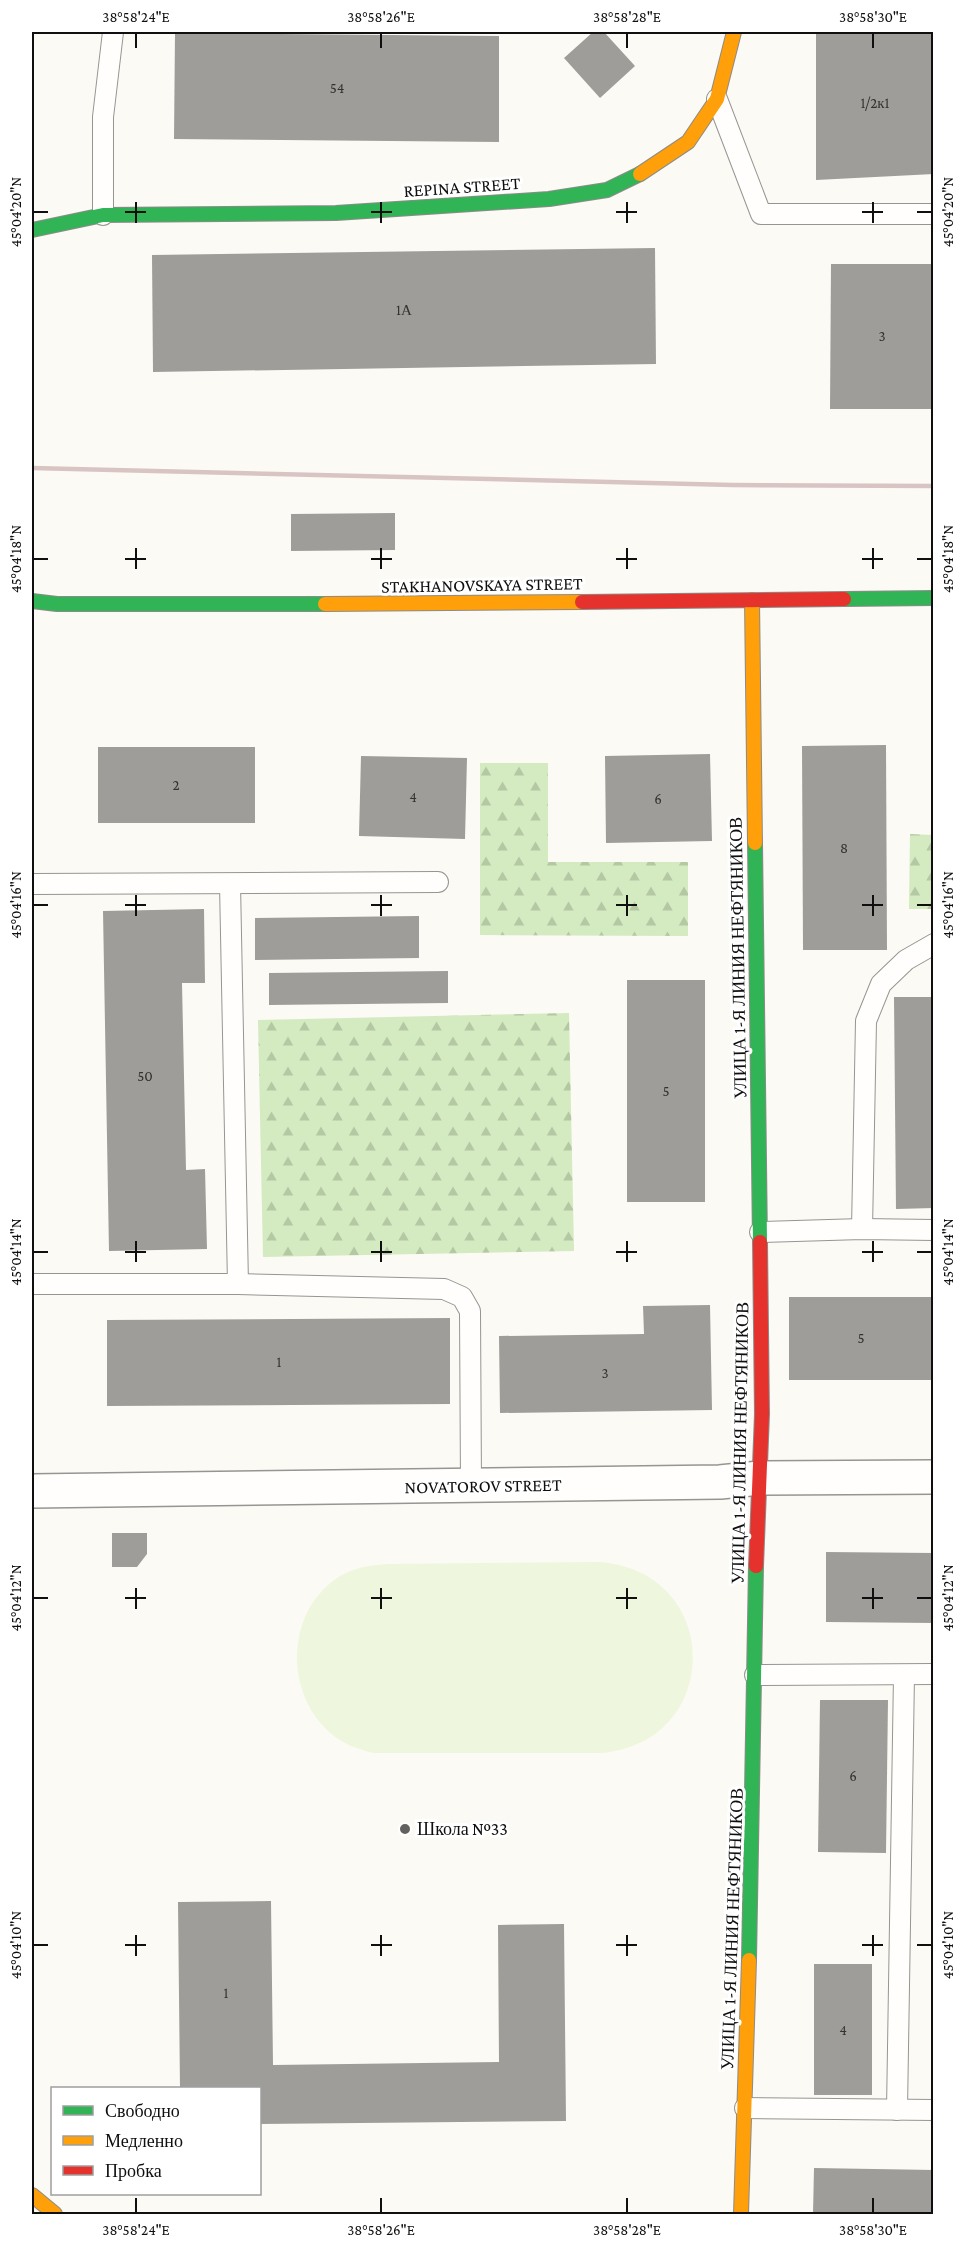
<svg xmlns="http://www.w3.org/2000/svg" width="965" height="2246" font-family="'Crimson Pro',serif">
	<defs>
		<pattern id="forest-firs" width="22" height="20" patternUnits="userSpaceOnUse" patternTransform="scale(1.5)"><rect width="22" height="20" fill="#d4eac0"/><path d="M5 1l3.5 6h-7zM16 11l3.5 6h-7z" fill="#b5c8a4"/></pattern>
	</defs>
	<rect width="100%" height="100%" fill="#fcfaf4"/>
	<g fill="url(#forest-firs)">
		<path d="M480,763H548V862H688V936L480,935Z"/>
		<path d="M910,834L933,835V909H909Z"/>
		<path d="M569,1013L574,1251L263,1257L258,1020Z"/>
	</g>
	<path fill="#eef6dd" d="M600,1562C724,1572 723,1743 601,1753H373C362,1750 352,1747 343,1742C282,1706 281,1608 344,1574C358,1567 372,1565 388,1564Z"/>
	<g fill="#9f9d99">
		<path d="M593,32H604L635,66L600,98L564,58Z"/>
		<path d="M816,32H934V174L816,180Z"/>
		<path d="M175,33L499,36V142L174,139Z"/>
		<path d="M655,248L656,364L153,372L152,255Z"/>
		<path d="M831,264H934V409H830Z"/>
		<path d="M395,513V550L291,551V514Z"/>
		<path d="M886,745L887,950H803L802,746Z"/>
		<rect x="98" y="747" width="157" height="76"/>
		<path d="M710,754L712,841L606,843L605,756Z"/>
		<path d="M361,756L467,758L465,839L359,836Z"/>
		<path d="M204,909L205,983H182L186,1170L205,1169L207,1249L109,1251L103,911Z"/>
		<path d="M419,916V958L255,960V918Z"/>
		<path d="M448,971V1003L269,1005V973Z"/>
		<rect x="627" y="980" width="78" height="222"/>
		<path d="M894,997H934V1208L896,1209Z"/>
		<rect x="789" y="1297" width="145" height="83"/>
		<path d="M710,1305L712,1410L500,1413L499,1336L644,1334L643,1306Z"/>
		<path d="M450,1318V1404L107,1406V1320Z"/>
		<path d="M112,1533H147V1554L137,1567H112Z"/>
		<path d="M826,1552L934,1553V1623L826,1622Z"/>
		<path d="M820,1700H888L886,1853L818,1852Z"/>
		<path d="M271,1901L273,2065L499,2062L498,1925L564,1924L566,2121L260,2124V2088H180L178,1902Z"/>
		<rect x="814" y="1964" width="58" height="131"/>
		<path d="M814,2168L934,2170V2214H813Z"/>
	</g>
	<g fill="none" stroke-linecap="round" stroke-linejoin="round">
		<g stroke="#969592" stroke-width="22">
			<g id="lane">
				<path d="M717,99L761,214H934"/>
				<path d="M103,215V117L113,32"/>
				<path d="M32,884L438,882"/>
				<path d="M230,884L238,1284"/>
				<path d="M862,1229L866,1021L881,984L906,960L934,944"/>
				<path d="M760,1232L862,1229L934,1230"/>
				<path d="M32,1284H238L444,1289L462,1297L470,1311L471,1486"/>
				<path d="M755,1675L934,1674"/>
				<path d="M745,2108L934,2110"/>
				<path d="M897,2110L904,1675"/>
			</g>
		</g>
		<g stroke="#969592" stroke-width="36">
			<path id="street" d="M32,1491L720,1482L760,1478L934,1477"/>
		</g>
		<g stroke="#8c8b89" stroke-width="16">
			<g id="fast">
				<path d="M32,230L103,215L336,213L549,199L607,190L640,174"/>
				<path d="M844,599L934,598"/>
				<path d="M32,601L57,604H325"/>
				<path d="M755,843L760,1242"/>
				<path d="M749,1960L756,1566"/>
			</g>
		</g>
		<g stroke="#8c8b89" stroke-width="16">
			<g id="slow">
				<path d="M640,174L688,142L717,99L734,32"/>
				<path d="M752,600L755,843"/>
				<path d="M325,604L582,602"/>
				<path d="M32,2195L55,2214"/>
				<path d="M741,2214L749,1960"/>
			</g>
		</g>
		<g stroke="#8c8b89" stroke-width="16">
			<g id="jam">
				<path d="M582,602L844,599"/>
				<path d="M756,1566L762,1414L760,1242"/>
			</g>
		</g>
		<use href="#lane" stroke="#fffefd" stroke-width="20"/>
		<use href="#street" stroke="#fffefd" stroke-width="33"/>
		<use href="#fast" stroke="#30b455" stroke-width="14"/>
		<use href="#slow" stroke="#ff9f0a" stroke-width="14"/>
		<use href="#jam" stroke="#e5322d" stroke-width="14"/>
		<path stroke="#d9c4c4" stroke-width="4.5" d="M32,468L732,485L934,486"/>
	</g>
	<path fill="none" stroke="#0f0f0f" stroke-width="2" d="M136,33V48M381,33V48M627,33V48M873,33V48M136,202V223M381,202V223M627,202V223M873,202V223M33,212H48M125,212H146M371,212H392M616,212H637M862,212H883M917,212H932M136,548V569M381,548V569M627,548V569M873,548V569M33,559H48M125,559H146M371,559H392M616,559H637M862,559H883M917,559H932M136,895V916M381,895V916M627,895V916M873,895V916M33,905H48M125,905H146M371,905H392M616,905H637M862,905H883M917,905H932M136,1241V1262M381,1241V1262M627,1241V1262M873,1241V1262M33,1252H48M125,1252H146M371,1252H392M616,1252H637M862,1252H883M917,1252H932M136,1588V1609M381,1588V1609M627,1588V1609M873,1588V1609M33,1598H48M125,1598H146M371,1598H392M616,1598H637M862,1598H883M917,1598H932M136,1935V1956M381,1935V1956M627,1935V1956M873,1935V1956M33,1945H48M125,1945H146M371,1945H392M616,1945H637M862,1945H883M917,1945H932M136,2198V2213M381,2198V2213M627,2198V2213M873,2198V2213"/>
	<circle fill="#62615f" stroke="#fff" stroke-width="2" cx="405" cy="1829" r="6"/>
	<g text-anchor="middle" dominant-baseline="central" stroke-width="6" stroke-linejoin="round" paint-order="stroke">
		<g font-size="15" fill="#333232">
			<text x="337" y="88">54</text>
			<text x="875" y="103">1/2к1</text>
			<text x="404" y="310">1А</text>
			<text x="882" y="336">3</text>
			<text x="176" y="785">2</text>
			<text x="413" y="797">4</text>
			<text x="658" y="799">6</text>
			<text x="844" y="848">8</text>
			<text x="145" y="1076">50</text>
			<text x="666" y="1091">5</text>
			<text x="861" y="1338">5</text>
			<text x="279" y="1362">1</text>
			<text x="605" y="1373">3</text>
			<text x="853" y="1776">6</text>
			<text x="226" y="1993">1</text>
			<text x="843" y="2030">4</text>
		</g>
		<g font-size="18" fill="#0f0f0f" stroke="#fff">
			<text transform="translate(462 187) rotate(-4)">REPINA STREET</text>
			<text transform="translate(482 585) rotate(-1)">STAKHANOVSKAYA STREET</text>
			<text transform="translate(738 958) rotate(-91)">УЛИЦА 1-Я ЛИНИЯ НЕФТЯНИКОВ</text>
			<text transform="translate(740 1443) rotate(-89)">УЛИЦА 1-Я ЛИНИЯ НЕФТЯНИКОВ</text>
			<text transform="translate(483 1486) rotate(-1)">NOVATOROV STREET</text>
			<text transform="translate(732 1929) rotate(-88)">УЛИЦА 1-Я ЛИНИЯ НЕФТЯНИКОВ</text>
		</g>
		<g font-size="18" fill="#0f0f0f" stroke="#fff" text-anchor="start">
			<text x="417" y="1829">Школа №33</text>
		</g>
	</g>
	<rect width="965" height="2246" fill="none" stroke="#ffffff" stroke-width="66"/>
	<rect x="51" y="2087" width="210" height="108" fill="#ffffff" stroke="#9f9f9f" stroke-width="1.5"/>
	<rect x="63" y="2106" width="30" height="9" fill="#30b455" stroke="#9f9f9f" stroke-width="1.5"/>
	<text x="105" y="2117" font-size="18" fill="#0f0f0f">Свободно</text>
	<rect x="63" y="2136" width="30" height="9" fill="#ff9f0a" stroke="#9f9f9f" stroke-width="1.5"/>
	<text x="105" y="2147" font-size="18" fill="#0f0f0f">Медленно</text>
	<rect x="63" y="2166" width="30" height="9" fill="#e5322d" stroke="#9f9f9f" stroke-width="1.5"/>
	<text x="105" y="2177" font-size="18" fill="#0f0f0f">Пробка</text>
	<rect x="33" y="33" width="899" height="2180" fill="none" stroke="#0f0f0f" stroke-width="2"/>
	<g font-size="15" text-anchor="middle" fill="#0f0f0f">
		<text x="136" y="22">38°58'24"E</text>
		<text x="381" y="22">38°58'26"E</text>
		<text x="627" y="22">38°58'28"E</text>
		<text x="873" y="22">38°58'30"E</text>
		<text transform="translate(16 212) rotate(-90)" y="5">45°04'20"N</text>
		<text transform="translate(948 212) rotate(-90)" y="5">45°04'20"N</text>
		<text transform="translate(16 559) rotate(-90)" y="5">45°04'18"N</text>
		<text transform="translate(948 559) rotate(-90)" y="5">45°04'18"N</text>
		<text transform="translate(16 905) rotate(-90)" y="5">45°04'16"N</text>
		<text transform="translate(948 905) rotate(-90)" y="5">45°04'16"N</text>
		<text transform="translate(16 1252) rotate(-90)" y="5">45°04'14"N</text>
		<text transform="translate(948 1252) rotate(-90)" y="5">45°04'14"N</text>
		<text transform="translate(16 1598) rotate(-90)" y="5">45°04'12"N</text>
		<text transform="translate(948 1598) rotate(-90)" y="5">45°04'12"N</text>
		<text transform="translate(16 1945) rotate(-90)" y="5">45°04'10"N</text>
		<text transform="translate(948 1945) rotate(-90)" y="5">45°04'10"N</text>
		<text x="136" y="2235">38°58'24"E</text>
		<text x="381" y="2235">38°58'26"E</text>
		<text x="627" y="2235">38°58'28"E</text>
		<text x="873" y="2235">38°58'30"E</text>
	</g>
</svg>
